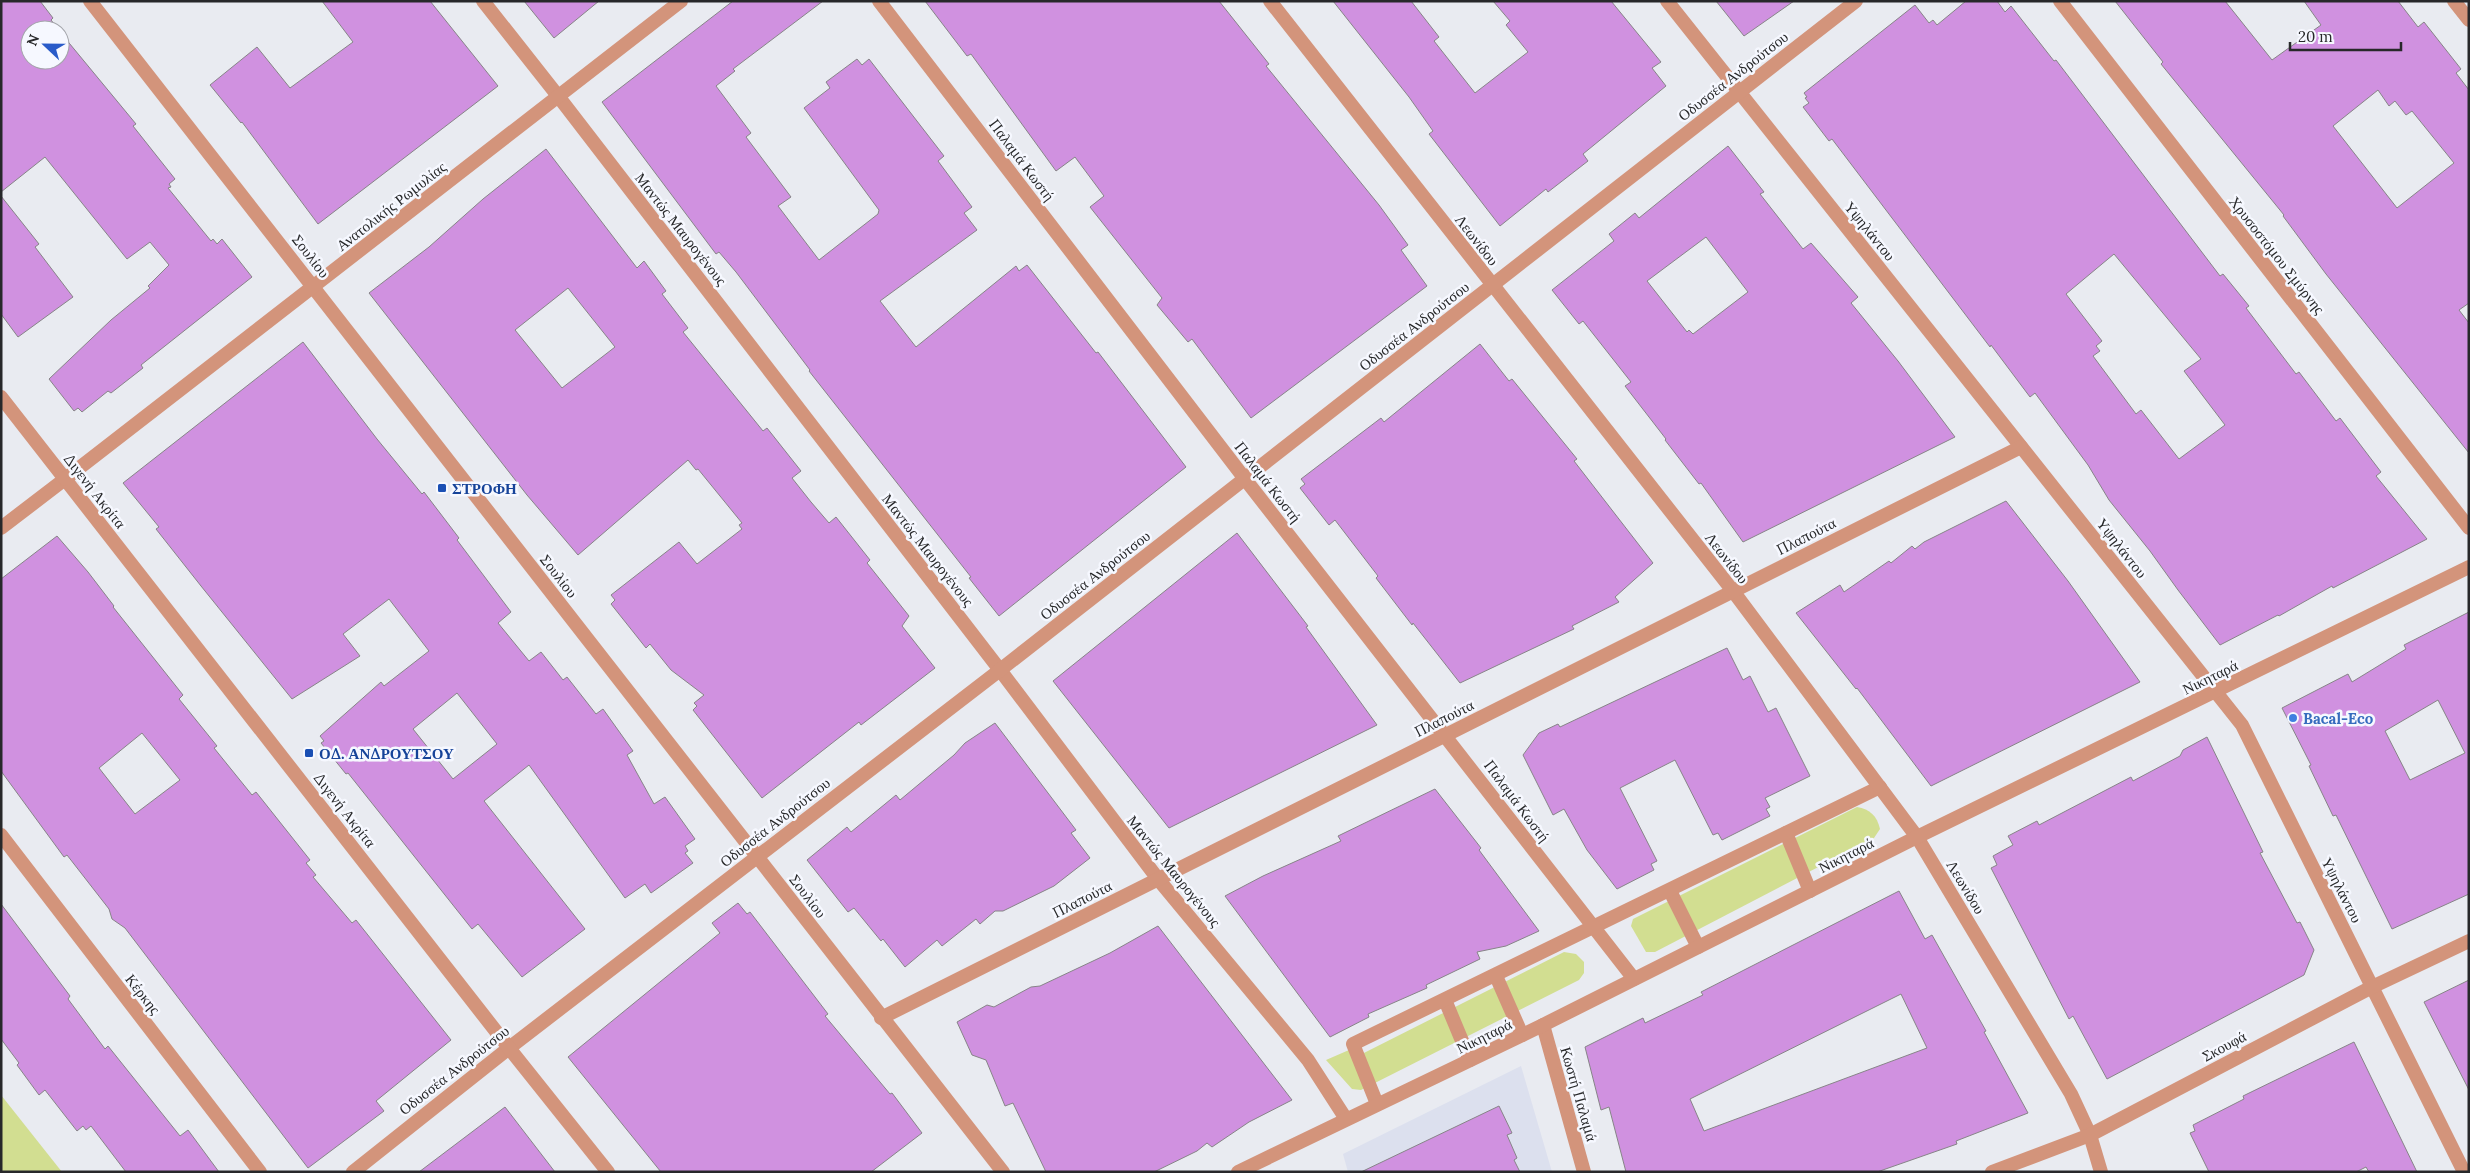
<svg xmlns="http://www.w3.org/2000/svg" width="2470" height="1173" font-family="Lora,serif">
	<rect width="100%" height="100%" fill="#e9ebf1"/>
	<path fill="#dce0ee" d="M1521,1066L1552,1172H1348L1343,1154Z"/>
	<g fill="#d2de91">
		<path d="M1857,807C1870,809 1877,816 1880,829L1874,838L1655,952H1646L1631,926L1633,919Z"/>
		<path d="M1564,952L1576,954L1584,962V973L1579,980L1361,1090L1352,1089L1326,1060L1349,1050L1354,1058Z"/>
		<path d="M1,1095L62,1172H1Z"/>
	</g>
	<g fill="#d091e0" stroke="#878488" fill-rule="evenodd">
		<path d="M1,1H40L53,18L51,20L59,30H30V60H60V32L136,124L133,126L175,179L169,184L171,187L168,188L211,241L213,239L217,244L222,239L252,277L141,365L143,368L111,393L108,391L82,412L78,408L74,411L49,379L111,320L150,288L148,286L169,265L150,242L127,259L45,157L1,192Z"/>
		<path d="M322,1H430L498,86L318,224L242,122L241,123L210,85L257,47L290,88L353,42Z"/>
		<path d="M524,1H599L554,38Z"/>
		<path d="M733,1H823L733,69L735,71L716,86L751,133L746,137L791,197L778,206L819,260L878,214L879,210L804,108L830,88L826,82L857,59L862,65L869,59L944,156L938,161L972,207L964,213L977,230L880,301L916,347L1016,266L1019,271L1027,265L1096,353L1098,352L1186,467L999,616L969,578L971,577L809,371L810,370L736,272L719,252L716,254L602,102Z"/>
		<path d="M925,1H1219L1269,64L1266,66L1379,205L1408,245L1401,250L1427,286L1251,418L1192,339L1188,342L1157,305L1162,298L1090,207L1104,196L1075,157L1056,171L971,54L967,56Z"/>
		<path d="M1333,1H1411L1439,37L1434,41L1475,93L1528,52L1506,25L1510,21L1493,1H1611L1661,62L1652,68L1666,86L1583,154L1588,161L1548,192L1546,189L1500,226L1429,134L1433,131L1409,97Z"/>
		<path d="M1716,1H1794L1744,36Z"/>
		<path d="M1966,1H1997L2005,12L2011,6L2054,61L2056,60L2220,276L2223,274L2249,306L2246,308L2296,374L2299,372L2336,421L2340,418L2381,472L2376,476L2427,539L2333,588L2332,586L2279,616L2278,615L2220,645L2178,590L2150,551L2109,500L2088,465L2035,393L2030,397L1991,345L1990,347L1832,139L1829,141L1803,107L1809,103L1805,98L1807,97L1804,93L1915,5L1929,23L1933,20L1937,25ZM2114,254L2201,359L2184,371L2225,425L2179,459L2141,410L2136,414L2093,356L2100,351L2096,346L2102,341L2066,294Z"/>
		<path d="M2115,1H2225L2272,60L2321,25L2304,1H2398L2418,27L2424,22L2461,69L2456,73L2469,90V303L2459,310L2469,323V453L2326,274L2283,216L2284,215L2161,64L2163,62ZM2378,90L2389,106L2395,101L2406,115L2412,111L2454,163L2397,208L2333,126Z"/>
		<path d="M1728,146L1764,192L1760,194L1803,249L1811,243L1858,297L1851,303L1898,361L1955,437L1743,542L1701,483L1699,484L1665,440L1666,439L1625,386L1631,382L1583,321L1579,324L1552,290L1614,241L1609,234L1635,213L1639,218ZM1706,237L1748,292L1693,334L1689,330L1687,332L1647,281Z"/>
		<path d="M546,149L637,268L644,261L666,291L662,294L688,328L683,332L763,431L767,428L801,471L792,478L811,502L829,523L836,517L870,560L867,563L909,616L902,626L935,668L861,725L859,722L762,798L693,710L697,706L694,703L704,695L671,670L650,644L646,648L611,604L615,600L611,595L679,542L697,564L742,529L739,525L742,523L698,469L696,470L688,460L578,555L527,495L369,293L429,247L483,199ZM568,288L615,347L562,388L515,330Z"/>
		<path d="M1,196L39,244L35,247L73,297L18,337L1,314Z"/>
		<path d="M303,342L377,439L422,494L424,492L459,538L457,540L511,612L498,623L529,661L541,652L563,680L567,677L596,714L603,709L633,751L627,755L654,804L665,797L695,839L685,846L688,851L685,853L693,863L651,893L645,884L625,898L529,765L484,801L585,929L522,977L478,924L472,929L348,773L346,774L321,743L324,741L320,736L381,682L384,686L429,651L389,599L343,634L360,656L292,699L201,586L156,529L159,527L123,483ZM457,693L497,744L453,779L413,729Z"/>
		<path d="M1480,344L1509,381L1512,379L1577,459L1574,461L1653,563L1615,597L1619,602L1572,626L1574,629L1460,683L1413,623L1412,625L1376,578L1378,576L1335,520L1329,525L1300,488L1305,484L1301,479L1381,418L1384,422Z"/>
		<path d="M2006,501L2068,581L2140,682L1931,786L1857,688L1856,689L1796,613L1840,585L1844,592L1889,561L1891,563L1912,546L1915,549L1924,542Z"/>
		<path d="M1237,533L1308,626L1306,627L1377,725L1169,828L1053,681Z"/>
		<path d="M57,536L88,572L114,606L113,607L183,695L179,699L217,746L214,748L252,795L256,792L310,860L306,863L316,875L313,877L352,923L356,920L451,1040L376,1101L384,1111L308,1168L125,928L112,919L109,909L67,855L64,857L1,771V579ZM142,733L180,780L135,814L99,768Z"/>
		<path d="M2469,612V894L2392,929L2336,815L2333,816L2309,766L2311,765L2282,708L2348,674L2352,682L2406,649L2404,645ZM2438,700L2465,753L2410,780L2385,731Z"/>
		<path d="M1727,648L1743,680L1750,676L1768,712L1776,708L1810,776L1765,798L1770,807L1766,809L1770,816L1722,840L1718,833L1713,835L1675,760L1620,788L1657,861L1651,864L1654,870L1617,889L1587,850L1564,809L1553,815L1523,755L1539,733L1558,724L1560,727Z"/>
		<path d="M995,723L1076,830L1071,833L1090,858L1054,886L1003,911H995L980,924L976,919L942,946L937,940L905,967L883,939L881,941L854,908L848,912L807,860L847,827L851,832L896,795L900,800L954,755L965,743Z"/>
		<path d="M2207,737L2263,852L2260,853L2297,923L2300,922L2314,950L2304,975L2107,1079L2073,1016L2069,1019L1991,868L1997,865L1993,856L2013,845L2008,836L2037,821L2039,825L2131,777L2133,781L2180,756L2183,750Z"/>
		<path d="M1435,789L1481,848L1479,850L1539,931L1506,946L1477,952L1480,959L1426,985L1427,988L1368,1014L1369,1017L1330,1037L1225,896L1263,876L1341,841L1338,836Z"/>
		<path d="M1899,891L1925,939L1932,935L1986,1031L1984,1032L2028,1113L1956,1141L1957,1144L1877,1172H1626L1609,1107L1601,1110L1585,1047L1643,1018L1645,1023L1703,995L1701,992ZM1901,994L1927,1048L1704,1131L1690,1099Z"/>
		<path d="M738,903L747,914L750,912L828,1014L825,1016L890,1094L892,1093L922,1133L871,1172H661L568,1057L720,933L712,923Z"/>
		<path d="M1,904L70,996L68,999L105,1049L108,1046L180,1136L188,1130L219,1172H126L91,1126L86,1130L83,1126L77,1131L45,1090L39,1095L17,1065L19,1063L1,1039Z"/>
		<path d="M1158,926L1292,1100L1249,1122L1212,1147L1207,1143L1197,1151L1154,1172H1046L1013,1103L1005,1106L986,1060L972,1055L957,1022L987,1005L994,1007L1031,987L1040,986L1110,953Z"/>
		<path d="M2469,980V1090L2424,1002Z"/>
		<path d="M2354,1042L2417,1172H2369L2366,1167L2356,1172H2209L2190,1133L2195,1131L2193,1125L2244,1099L2243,1096Z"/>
		<path d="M1499,1106L1512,1133L1507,1135L1517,1158L1514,1160L1520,1172H1361Z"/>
		<path d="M505,1107L555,1172H419Z"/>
	</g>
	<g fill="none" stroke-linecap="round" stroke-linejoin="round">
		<g stroke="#d3947b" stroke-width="14">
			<path d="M1786,833L1810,891"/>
			<path d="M1670,891L1698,947"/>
			<path d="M1496,976L1522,1035"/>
			<path d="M1445,1000L1470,1060"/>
			<path d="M1377,1104L1353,1044L1880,787"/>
		</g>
		<g stroke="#d3947b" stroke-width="14">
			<path d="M483,1L558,96L1000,670L1158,879L1308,1060L1346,1119"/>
			<path d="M879,1L1245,479L1634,979"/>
			<path d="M1270,1L1733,591L1917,837L2071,1094L2090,1135L2101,1172"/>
			<path d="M1667,1L2242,725L2464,1172"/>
			<path d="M2060,1L2469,528"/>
			<path d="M2454,1L2469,20"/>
			<path d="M1,528L65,479"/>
			<path d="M1,835L260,1172"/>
			<path d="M881,1018L2021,447"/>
			<path d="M1543,1025L1584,1172"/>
			<path d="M353,1172L509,1048L1000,670L1856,1"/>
		</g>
		<g stroke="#d3947b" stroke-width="14">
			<path d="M90,1L1003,1172"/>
			<path d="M1,397L509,1048L608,1172"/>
			<path d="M65,479L681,1"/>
			<path d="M1238,1172L1543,1025L1917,837L2469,567"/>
			<path d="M1992,1172L2090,1135L2372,987L2469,941"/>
		</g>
	</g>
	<g fill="#1a4fb4" stroke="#f6f8ff" stroke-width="2">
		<rect x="437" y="483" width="10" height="10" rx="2.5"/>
		<rect x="304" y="748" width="10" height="10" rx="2.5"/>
	</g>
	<circle fill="#3f7fe0" stroke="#f6f8ff" stroke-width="2" cx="2293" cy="718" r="5"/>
	<g text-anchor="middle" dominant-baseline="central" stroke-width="5" stroke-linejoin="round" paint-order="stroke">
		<g font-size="15" fill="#27282a" stroke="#f6f8ff">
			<text transform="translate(1733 76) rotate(-38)">Οδυσσέα Ανδρούτσου</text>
			<text transform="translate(1022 160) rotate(53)">Παλαμά Κωστή</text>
			<text transform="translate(391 206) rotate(-38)">Ανατολικής Ρωμυλίας</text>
			<text transform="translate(681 229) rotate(52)">Μαντώς Μαυρογένους</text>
			<text transform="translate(1870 231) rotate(51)">Υψηλάντου</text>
			<text transform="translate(1477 240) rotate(52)">Λεωνίδου</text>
			<text transform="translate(2277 255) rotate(52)">Χρυσοστόμου Σμύρνης</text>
			<text transform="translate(311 256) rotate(52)">Σουλίου</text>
			<text transform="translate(1414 326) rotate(-38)">Οδυσσέα Ανδρούτσου</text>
			<text transform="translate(1268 482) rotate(52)">Παλαμά Κωστή</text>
			<text transform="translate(95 491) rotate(52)">Διγενή Ακρίτα</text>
			<text transform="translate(1806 536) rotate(-27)">Πλαπούτα</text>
			<text transform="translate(2122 548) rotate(52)">Υψηλάντου</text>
			<text transform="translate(928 550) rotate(52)">Μαντώς Μαυρογένους</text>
			<text transform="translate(1727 558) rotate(52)">Λεωνίδου</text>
			<text transform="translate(1095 575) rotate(-38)">Οδυσσέα Ανδρούτσου</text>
			<text transform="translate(559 576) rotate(52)">Σουλίου</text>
			<text transform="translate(2210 677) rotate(-26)">Νικηταρά</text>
			<text transform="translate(1444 718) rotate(-27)">Πλαπούτα</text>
			<text transform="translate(1517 801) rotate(53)">Παλαμά Κωστή</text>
			<text transform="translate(345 810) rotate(52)">Διγενή Ακρίτα</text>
			<text transform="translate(775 822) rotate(-38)">Οδυσσέα Ανδρούτσου</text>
			<text transform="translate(1846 855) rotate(-27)">Νικηταρά</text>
			<text transform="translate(1174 871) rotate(51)">Μαντώς Μαυρογένους</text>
			<text transform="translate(1966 887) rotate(59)">Λεωνίδου</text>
			<text transform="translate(2342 890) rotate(63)">Υψηλάντου</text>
			<text transform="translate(808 896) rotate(53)">Σουλίου</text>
			<text transform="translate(1082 899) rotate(-27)">Πλαπούτα</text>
			<text transform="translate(143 994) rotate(52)">Κέρκης</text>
			<text transform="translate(1484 1036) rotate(-26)">Νικηταρά</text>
			<text transform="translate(2224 1046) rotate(-28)">Σκουφά</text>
			<text transform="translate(454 1070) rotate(-38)">Οδυσσέα Ανδρούτσου</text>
			<text transform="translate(1579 1094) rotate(74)">Κωστή Παλαμά</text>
		</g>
		<g font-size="15" font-weight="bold" fill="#164399" stroke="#f6f8ff" text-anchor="start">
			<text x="452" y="488">ΣΤΡΟΦΗ</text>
			<text x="319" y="753">ΟΔ. ΑΝΔΡΟΥΤΣΟΥ</text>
		</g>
		<g font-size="15" font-weight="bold" fill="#366cbe" stroke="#f6f8ff" text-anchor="start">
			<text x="2303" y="718">Bacal-Eco</text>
		</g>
	</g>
	<rect width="2470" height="1173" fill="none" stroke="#27282a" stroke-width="5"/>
	<g transform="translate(45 45) rotate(292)"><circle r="24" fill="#f6f8ff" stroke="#a3a5aa"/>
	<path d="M0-4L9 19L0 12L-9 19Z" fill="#295bc9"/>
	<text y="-8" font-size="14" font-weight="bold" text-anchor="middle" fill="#27282a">N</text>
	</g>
	<path d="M2290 42v8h111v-8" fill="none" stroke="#27282a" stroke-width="2.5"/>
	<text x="2298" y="42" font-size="15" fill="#27282a" stroke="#f6f8ff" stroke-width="4" paint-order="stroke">20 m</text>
</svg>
